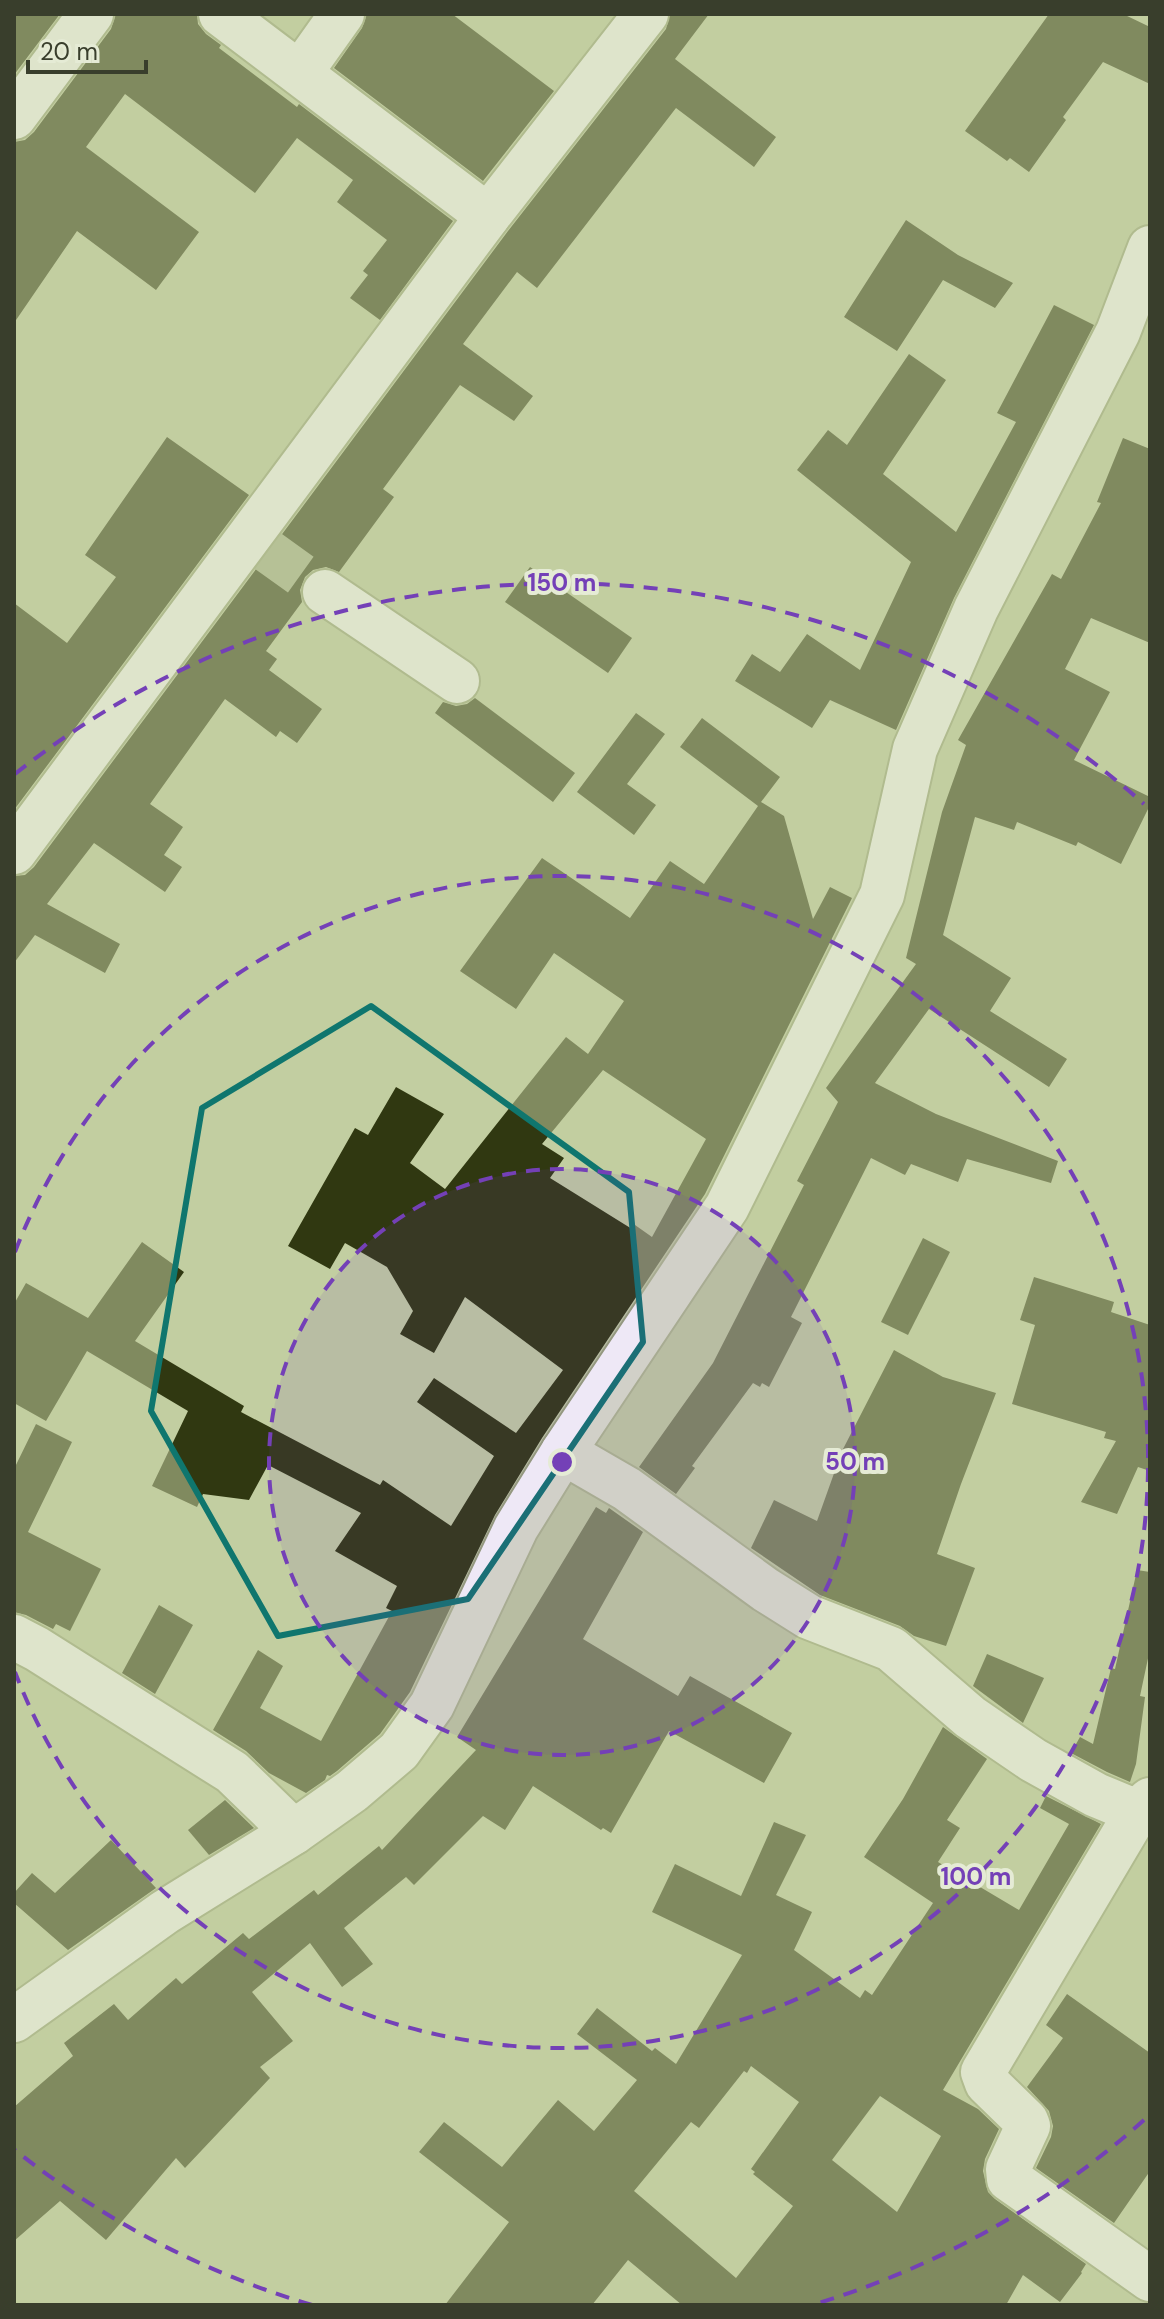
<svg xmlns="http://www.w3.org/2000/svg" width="1164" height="2319" font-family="'DM Sans',sans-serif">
	<rect width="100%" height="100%" fill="#c2cea1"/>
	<g fill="#303811" fill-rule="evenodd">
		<path d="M14,14H60L14,75Z"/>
		<path d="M116,14H197L198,24L206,34L221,45L219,48L297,107L299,104L453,221L380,320L350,298L368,275L363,271L387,240L337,202L353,180L297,138L255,193L125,94L86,147L199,232L156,290L77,231L14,323V142L25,140L34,132L111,29Z"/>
		<path d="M367,14H452L554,91L483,181L334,68L362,28Z"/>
		<path d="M670,14H709L675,59L776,137L754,167L676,108L537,288L517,272L463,344L533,396L514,421L460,385L383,489L394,497L339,572L326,567L313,570L305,577L300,590L302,602L266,651L277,659L269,670L322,709L297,743L280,731L276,737L225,699L150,804L183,827L164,855L182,867L165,892L94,843L47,904L120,944L105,973L35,935L14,963V876L25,875L34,867L508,231L666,29Z"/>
		<path d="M1049,14H1123L1150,27V84L1103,62L1063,117L1066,120L1029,172L1010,158L1007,161L965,131Z"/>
		<path d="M906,220L958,255L1013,283L995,308L943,280L897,351L844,317Z"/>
		<path d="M1054,305L1094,325L954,598L896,730L830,700L812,728L735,681L752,654L780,672L807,634L860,670L911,562L797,470L828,430L847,445L909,354L946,380L883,474L956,532L1016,422L997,413Z"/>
		<path d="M167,437L249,495L14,810V603L67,643L116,577L85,555Z"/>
		<path d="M1123,438L1150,449V643L1091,618L1065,669L1110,692L1074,760L1150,797V805L1121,864L1078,842L1076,846L1017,822L1014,830L975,817L943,935L1011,978L990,1011L1067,1059L1049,1087L929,1009L875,1083L936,1114L1058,1161L1051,1183L967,1159L958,1182L911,1164L905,1175L871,1158L791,1317L802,1323L769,1387L762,1383L760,1387L753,1383L692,1466L695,1468L676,1494L639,1467L713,1363L804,1185L797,1181L838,1102L826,1088L916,964L906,958L942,812L966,745L958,740L1052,574L1061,579L1101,503L1097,502Z"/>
		<path d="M530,567L632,638L608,673L505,602Z"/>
		<path d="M475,698L575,773L553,802L435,713L443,702L456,706L467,704Z"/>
		<path d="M636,713L665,734L627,784L656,805L634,835L577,792Z"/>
		<path d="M702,718L780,777L761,802L784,816L813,919L830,887L852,898L705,1194L542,1438L495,1515L410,1692L380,1734L337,1771L330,1776L327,1775L325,1780L306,1793L269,1773L246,1751L213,1730L258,1650L283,1666L260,1708L321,1741L392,1611L386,1608L397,1586L335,1551L361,1513L268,1465L249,1500L203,1494L197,1507L152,1486L188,1411L87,1351L46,1421L14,1403V1304L26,1283L88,1318L142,1242L184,1272L135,1341L244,1406L241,1412L380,1485L383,1480L451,1526L494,1456L417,1402L434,1378L516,1433L563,1370L465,1297L434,1353L400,1334L413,1311L387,1267L345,1243L330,1269L288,1246L355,1128L368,1135L396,1087L444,1114L410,1163L445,1189L566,1037L588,1054L624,1001L554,953L516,1009L460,971L542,858L630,918L670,861L704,884L758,806L680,747ZM603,1070L706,1139L652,1237L635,1225L632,1229L550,1178L564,1158L542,1144Z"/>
		<path d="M923,1238L950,1252L908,1335L881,1322Z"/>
		<path d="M1034,1277L1114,1302L1111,1312L1150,1325V1471L1138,1467L1117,1514L1081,1502L1116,1441L1104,1438L1106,1432L1012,1404L1035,1325L1020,1320Z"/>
		<path d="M894,1350L943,1377L996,1393L961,1484L937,1554L975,1568L946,1646L914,1636L900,1626L820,1595L751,1548L774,1500L817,1521L842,1451Z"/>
		<path d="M36,1424L72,1442L28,1532L101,1569L70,1631L56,1624L53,1629L26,1615L14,1612V1469Z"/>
		<path d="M596,1507L606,1513L609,1508L643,1532L583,1639L678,1696L690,1676L792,1733L764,1783L669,1731L611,1833L603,1828L601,1830L533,1786L505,1830L483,1816L414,1885L406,1877L344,1928L373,1964L342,1987L310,1943L252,1992L293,2041L260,2067L270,2078L185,2168L176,2158L106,2240L60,2201L14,2241V2107L73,2056L64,2043L114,2004L128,2020L176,1978L182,1984L243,1933L249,1939L314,1890L318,1895L379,1846L382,1850L476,1750L457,1737Z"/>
		<path d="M1137,1570L1150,1572V1649L1140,1696L1145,1697L1136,1764L1130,1782L1107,1772L1071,1753L1080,1737L1093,1744L1111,1668L1115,1669Z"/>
		<path d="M159,1605L193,1625L155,1694L122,1673Z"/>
		<path d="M987,1654L1044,1678L1023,1723L973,1686Z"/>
		<path d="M943,1727L987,1759L947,1820L960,1828L938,1862L1019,1910L1069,1824L1040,1808L1046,1796L1101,1824L943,2090L978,2109L999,2129L985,2159L983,2171L988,2192L995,2199L1086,2264L1081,2272L1082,2273L1060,2302L1023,2275L1006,2305H682L628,2260L592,2305H445L509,2222L419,2152L444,2122L502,2167L558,2100L594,2131L637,2080L577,2034L597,2008L652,2051L655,2048L676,2064L742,1955L652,1912L675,1864L741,1896L774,1822L806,1835L776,1895L812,1912L794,1950L860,1998L865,1990L872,1995L933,1903L864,1857L903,1799ZM751,2066L799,2102L751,2169L755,2172L753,2174L793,2206L736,2278L634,2191L691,2122L699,2128L744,2071L747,2073ZM880,2096L941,2136L897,2212L832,2160Z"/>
		<path d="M225,1800L254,1828L209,1855L188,1830Z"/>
		<path d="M111,1840L156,1888L68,1950L14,1903V1893L32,1873L55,1893Z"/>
		<path d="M1067,1994L1150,2053V2171L1114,2223L1036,2168L1051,2137L1053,2126L1049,2111L1027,2087L1063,2038L1046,2025Z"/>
	</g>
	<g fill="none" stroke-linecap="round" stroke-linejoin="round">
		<path stroke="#a7b18a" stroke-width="44" stroke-dasharray="44 22" stroke-linecap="butt" d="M265,549L325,592"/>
		<g stroke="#99a479" stroke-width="48">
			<g id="minor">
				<path d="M221,14L488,216"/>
				<path d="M300,73L342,14"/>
				<path d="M14,117L91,14"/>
				<path d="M325,592L457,681"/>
				<path d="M14,852L488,216L646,14"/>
				<path d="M563,1452L627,1489L766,1590L809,1617L891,1649L970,1717L1033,1760L1096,1795L1137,1812L1150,1800"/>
				<path d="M14,1637L37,1649L232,1772L294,1832"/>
				<path d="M1137,1812L983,2072L987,2083L1026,2121L1028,2126L1008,2169L1009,2179L1150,2279"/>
				<path d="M14,2020L165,1912L294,1832L352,1791L399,1751L432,1705L516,1528L563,1452L727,1207L882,895L915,749L976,609L1118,332L1150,248"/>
			</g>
		</g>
		<use href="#minor" stroke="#fff" stroke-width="44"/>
	</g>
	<path d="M0 0H1164V2319H0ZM371,1006L629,1192L643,1342L468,1599L278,1636L151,1411L202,1108Z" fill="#c2cea1" fill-opacity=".55" fill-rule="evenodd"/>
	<path fill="none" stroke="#0f766e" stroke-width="6" stroke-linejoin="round" d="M371,1006L629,1192L643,1342L468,1599L278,1636L151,1411L202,1108Z"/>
	<circle cx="562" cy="1462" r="293" fill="#7440b7" fill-opacity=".12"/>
	<g fill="none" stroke="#7440b7" stroke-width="4" stroke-dasharray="14 10">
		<circle cx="562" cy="1462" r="293"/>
		<path d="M15 1252A586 586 0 1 1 15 1672"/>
		<path d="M1144 2120A879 879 0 0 1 812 2305M312 2305A879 879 0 0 1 15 2150M15 774A879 879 0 0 1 1144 804"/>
	</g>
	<circle cx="562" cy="1462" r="12" fill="#7440b7" stroke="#e5ebd5" stroke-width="4"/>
	<g font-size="24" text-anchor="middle" font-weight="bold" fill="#7440b7" stroke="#e5ebd5" stroke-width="8" stroke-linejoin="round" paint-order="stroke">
		<text x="562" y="591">150 m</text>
		<text x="855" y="1470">50 m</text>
		<text x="976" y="1885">100 m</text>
	</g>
	<rect width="1164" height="2319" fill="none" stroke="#393e2c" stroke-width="32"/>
	<path d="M28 60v12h118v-12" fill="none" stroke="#393e2c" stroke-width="4"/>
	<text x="40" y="60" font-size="24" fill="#393e2c" stroke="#e5ebd5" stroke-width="6" paint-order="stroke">20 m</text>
</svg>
